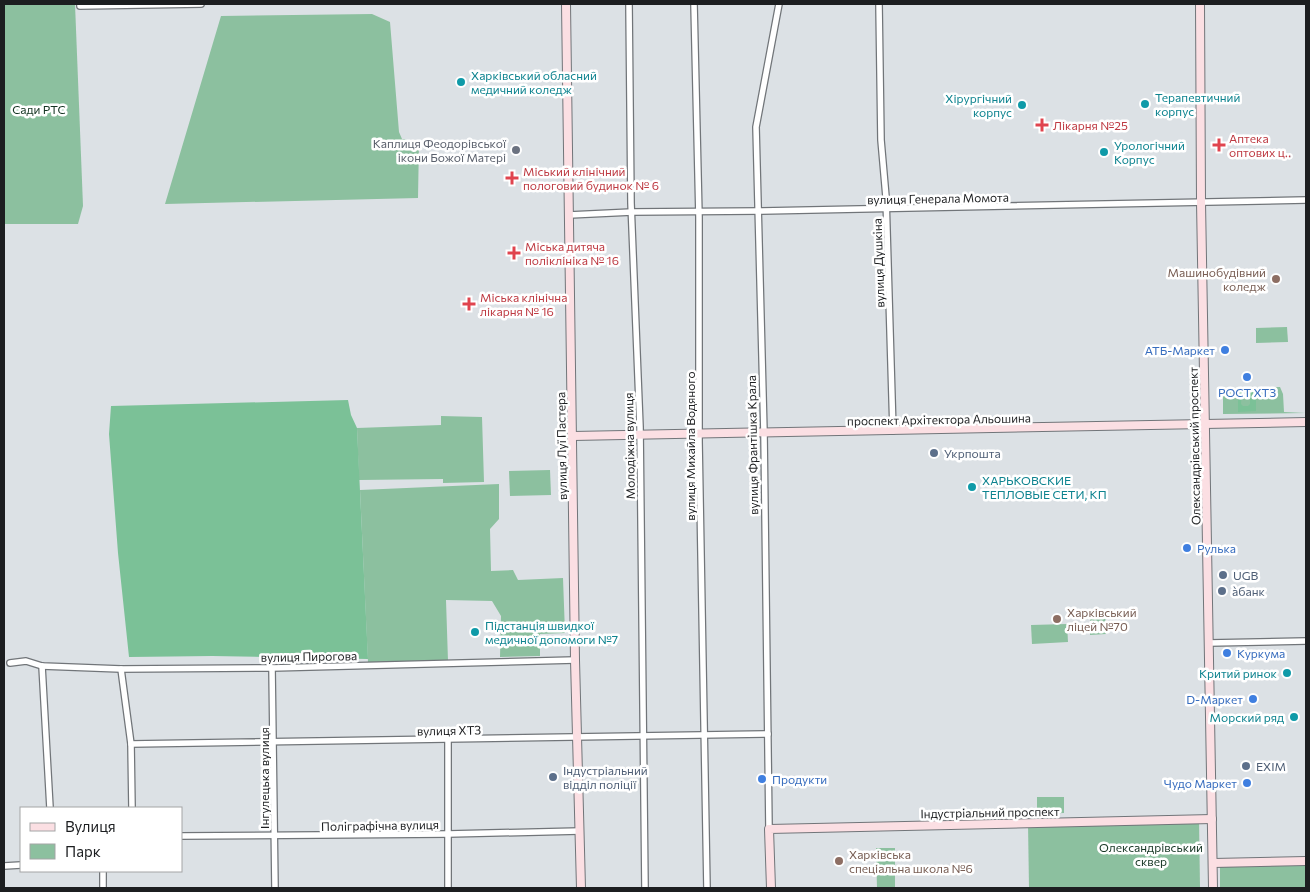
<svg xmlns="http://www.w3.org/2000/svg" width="1310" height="892" font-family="Commissioner,sans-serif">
	<rect width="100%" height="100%" fill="#dce1e5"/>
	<g fill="#8cc09f">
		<path d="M4,4H75L83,206L78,224H4Z"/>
		<path d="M372,14L390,22L399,132L402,139L419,142L418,198L165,204L221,16Z"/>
		<path d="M1287,327L1288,342L1256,343V328Z"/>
		<path d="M1280,387L1283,394L1284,412L1306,413L1223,414V389Z"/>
		<path d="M441,416L482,417L484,482L443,483V479L359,480L357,428L441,425Z"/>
		<path d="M550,470L551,495L510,496L509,471Z"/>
		<path d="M499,484V519L490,529L491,571L513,570L518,580L563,578L565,633L540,634V656L500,657L501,616L492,601L446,600L448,661L368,662L360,490Z"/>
		<path d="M1105,610L1106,634L1090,635V611Z"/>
		<path d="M1067,624L1068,642L1032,644L1031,625Z"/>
		<path d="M1037,797H1064V813L1037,814Z"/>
		<path d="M1199,819L1200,888H1029L1028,823Z"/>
		<path d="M876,848H895V888H877Z"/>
		<path d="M1306,861V888H1220V863Z"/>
	</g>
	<g fill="#7bc197">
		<path d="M1242,389L1241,404L1243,406H1248L1250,404V390H1256V411L1238,412V390Z"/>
		<path d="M348,400L351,415L357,428L368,659L212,656L129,657L118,553L109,434L111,406Z"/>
	</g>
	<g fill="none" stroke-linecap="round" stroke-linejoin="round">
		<g stroke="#717579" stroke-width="8">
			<g id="street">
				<path d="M80,4V6L201,4"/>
				<path d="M629,4L631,203L640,427L645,888"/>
				<path d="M694,4L699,217V442L707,888"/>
				<path d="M879,4L881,140L886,197L893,431"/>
				<path d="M569,215L632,212L759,211L1306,200"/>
				<path d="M1209,643L1306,641"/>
				<path d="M10,663L26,661L42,666L121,669L272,668L575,660"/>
				<path d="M42,666L50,808"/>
				<path d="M272,668L275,888"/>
				<path d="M121,669L131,744L132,808"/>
				<path d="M448,740V888"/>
				<path d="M131,744L768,734"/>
				<path d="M769,829L764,433L756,127L779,4"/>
				<path d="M181,836L448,834L580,831"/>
				<path d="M4,866L21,865"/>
				<path d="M103,871V888"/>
			</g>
		</g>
		<g stroke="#717579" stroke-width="10">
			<g id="secondary">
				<path d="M566,4L575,660L581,888"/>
				<path d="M1200,4L1201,202L1213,888"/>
				<path d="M573,436L1306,422"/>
				<path d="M1213,863L1306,861"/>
				<path d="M771,888L769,829L1212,819"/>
			</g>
		</g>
		<use href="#street" stroke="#fff" stroke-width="5.5"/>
		<use href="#secondary" stroke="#fbdfe3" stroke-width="8"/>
	</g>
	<g fill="#0f9aa8" stroke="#fff" stroke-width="2">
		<circle cx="461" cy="82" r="5"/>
		<circle cx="1145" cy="104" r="5"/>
		<circle cx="1022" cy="105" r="5"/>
		<circle cx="1104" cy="152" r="5"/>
		<circle cx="972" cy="487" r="5"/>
		<circle cx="475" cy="632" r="5"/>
		<circle cx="1287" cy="673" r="5"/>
		<circle cx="1294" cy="717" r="5"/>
	</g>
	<g fill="#e0444e" stroke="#fff" stroke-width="2">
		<path d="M1039.5 117.5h5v5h5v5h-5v5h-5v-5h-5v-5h5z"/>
		<path d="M1216.5 137.5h5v5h5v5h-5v5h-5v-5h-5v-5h5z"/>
		<path d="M509.5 170.5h5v5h5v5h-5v5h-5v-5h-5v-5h5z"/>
		<path d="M511.5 245.5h5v5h5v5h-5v5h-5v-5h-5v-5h5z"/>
		<path d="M466.5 296.5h5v5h5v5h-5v5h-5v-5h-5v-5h5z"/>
	</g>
	<circle fill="#6b7280" stroke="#fff" stroke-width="2" cx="516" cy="150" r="5"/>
	<g fill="#8d6e63" stroke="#fff" stroke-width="2">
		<circle cx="1276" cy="279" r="5"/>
		<circle cx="1057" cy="619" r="5"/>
		<circle cx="839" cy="861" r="5"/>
	</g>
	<g fill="#3f7fe0" stroke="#fff" stroke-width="2">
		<circle cx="1225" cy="350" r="5"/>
		<circle cx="1247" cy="377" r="5"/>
		<circle cx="1187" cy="548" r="5"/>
		<circle cx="1227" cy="653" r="5"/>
		<circle cx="1253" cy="699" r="5"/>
		<circle cx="762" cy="779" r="5"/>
		<circle cx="1247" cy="783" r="5"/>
	</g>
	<g fill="#5c6f8a" stroke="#fff" stroke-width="2">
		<circle cx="934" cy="453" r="5"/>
		<circle cx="1223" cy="575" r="5"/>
		<circle cx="1222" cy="591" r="5"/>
		<circle cx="1246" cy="766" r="5"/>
		<circle cx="553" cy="777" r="5"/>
	</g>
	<g text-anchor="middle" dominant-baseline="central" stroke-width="5" stroke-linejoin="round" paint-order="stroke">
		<g font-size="12" fill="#0d838f" stroke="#fff" text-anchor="start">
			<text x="471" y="75">Харківський обласний<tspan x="471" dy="14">медичний коледж</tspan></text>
			<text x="1155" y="97">Терапевтичний<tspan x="1155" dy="14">корпус</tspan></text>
			<text x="1012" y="98" text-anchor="end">Хірургічний<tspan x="1012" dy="14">корпус</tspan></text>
			<text x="1114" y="145">Урологічний<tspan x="1114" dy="14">Корпус</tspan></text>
			<text x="982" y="480">ХАРЬКОВСКИЕ<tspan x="982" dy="14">ТЕПЛОВЫЕ СЕТИ, КП</tspan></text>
			<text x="485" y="625">Підстанція швидкої<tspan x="485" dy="14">медичної допомоги №7</tspan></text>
			<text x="1277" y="673" text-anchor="end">Критий ринок</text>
			<text x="1284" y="717" text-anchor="end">Морский ряд</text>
		</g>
		<g font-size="12" fill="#143422" stroke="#fff">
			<text x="39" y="109">Сади РТС</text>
			<text x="1151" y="847">Олександрівський<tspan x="1151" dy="14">сквер</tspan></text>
		</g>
		<g font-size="12" fill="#be3a42" stroke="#fff" text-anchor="start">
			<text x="1053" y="125">Лікарня №25</text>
			<text x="1229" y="138">Аптека<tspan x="1229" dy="14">оптових ц‥</tspan></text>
			<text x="523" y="171">Міський клінічний<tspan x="523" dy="14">пологовий будинок № 6</tspan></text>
			<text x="525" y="246">Міська дитяча<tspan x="525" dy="14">поліклініка № 16</tspan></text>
			<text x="480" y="297">Міська клінічна<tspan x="480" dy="14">лікарня № 16</tspan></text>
		</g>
		<g font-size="12" fill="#5b616d" stroke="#fff" text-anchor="end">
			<text x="506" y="143">Каплиця Феодорівської<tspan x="506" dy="14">ікони Божої Матері</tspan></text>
		</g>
		<g font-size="12" fill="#1c1e20" stroke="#fff">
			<text transform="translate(938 198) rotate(-1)">вулиця Генерала Момота</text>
			<text transform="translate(878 263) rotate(-92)">вулиця Душкіна</text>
			<text transform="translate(939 419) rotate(-1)">проспект Архітектора Альошина</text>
			<text transform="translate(752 445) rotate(-91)">вулиця Франтішка Крала</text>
			<text transform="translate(561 446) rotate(-91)">вулиця Луї Пастера</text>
			<text transform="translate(629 446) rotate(-91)">Молодіжна вулиця</text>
			<text transform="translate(690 446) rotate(-90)">вулиця Михайла Водяного</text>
			<text transform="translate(1194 446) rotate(-91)">Олександрівський проспект</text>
			<text transform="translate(309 656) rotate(-1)">вулиця Пирогова</text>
			<text transform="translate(449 730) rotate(-1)">вулиця ХТЗ</text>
			<text transform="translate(264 778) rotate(-90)">Інгулецька вулиця</text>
			<text transform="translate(990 812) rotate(-1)">Індустріальний проспект</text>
			<text transform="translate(380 825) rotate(-1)">Поліграфічна вулиця</text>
		</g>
		<g font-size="12" fill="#785e54" stroke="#fff" text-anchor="start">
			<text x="1266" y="272" text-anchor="end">Машинобудівний<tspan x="1266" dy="14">коледж</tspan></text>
			<text x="1067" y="612">Харківський<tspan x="1067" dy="14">ліцей №70</tspan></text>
			<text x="849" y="854">Харківська<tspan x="849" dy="14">спеціальна школа №6</tspan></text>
		</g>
		<g font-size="12" fill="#366cbe" stroke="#fff" text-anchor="end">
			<text x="1215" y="350">АТБ-Маркет</text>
			<text x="1247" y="392" text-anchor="middle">РОСТ ХТЗ</text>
			<text x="1197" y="548" text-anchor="start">Рулька</text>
			<text x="1237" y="653" text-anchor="start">Куркума</text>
			<text x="1243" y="699">D-Mаркет</text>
			<text x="772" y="779" text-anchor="start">Продукти</text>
			<text x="1237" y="783">Чудо Маркет</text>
		</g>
		<g font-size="12" fill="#4e5e75" stroke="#fff" text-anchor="start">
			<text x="944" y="453">Укрпошта</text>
			<text x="1233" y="575">UGB</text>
			<text x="1232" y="591">а̀банк</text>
			<text x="1256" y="766">EXIM</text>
			<text x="563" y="770">Індустріальний<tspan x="563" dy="14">відділ поліції</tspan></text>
		</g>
	</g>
	<rect width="1310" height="892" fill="none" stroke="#1c1e20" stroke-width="10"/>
	<rect x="20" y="807" width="162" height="65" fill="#ffffff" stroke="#a4a5a6"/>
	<rect x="30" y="823" width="25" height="8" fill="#fbdfe3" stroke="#a4a5a6"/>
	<text x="65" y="832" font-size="15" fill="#1c1e20">Вулиця</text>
	<rect x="30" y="844" width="25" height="15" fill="#8cc09f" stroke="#a4a5a6"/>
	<text x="65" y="857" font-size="15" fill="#1c1e20">Парк</text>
</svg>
